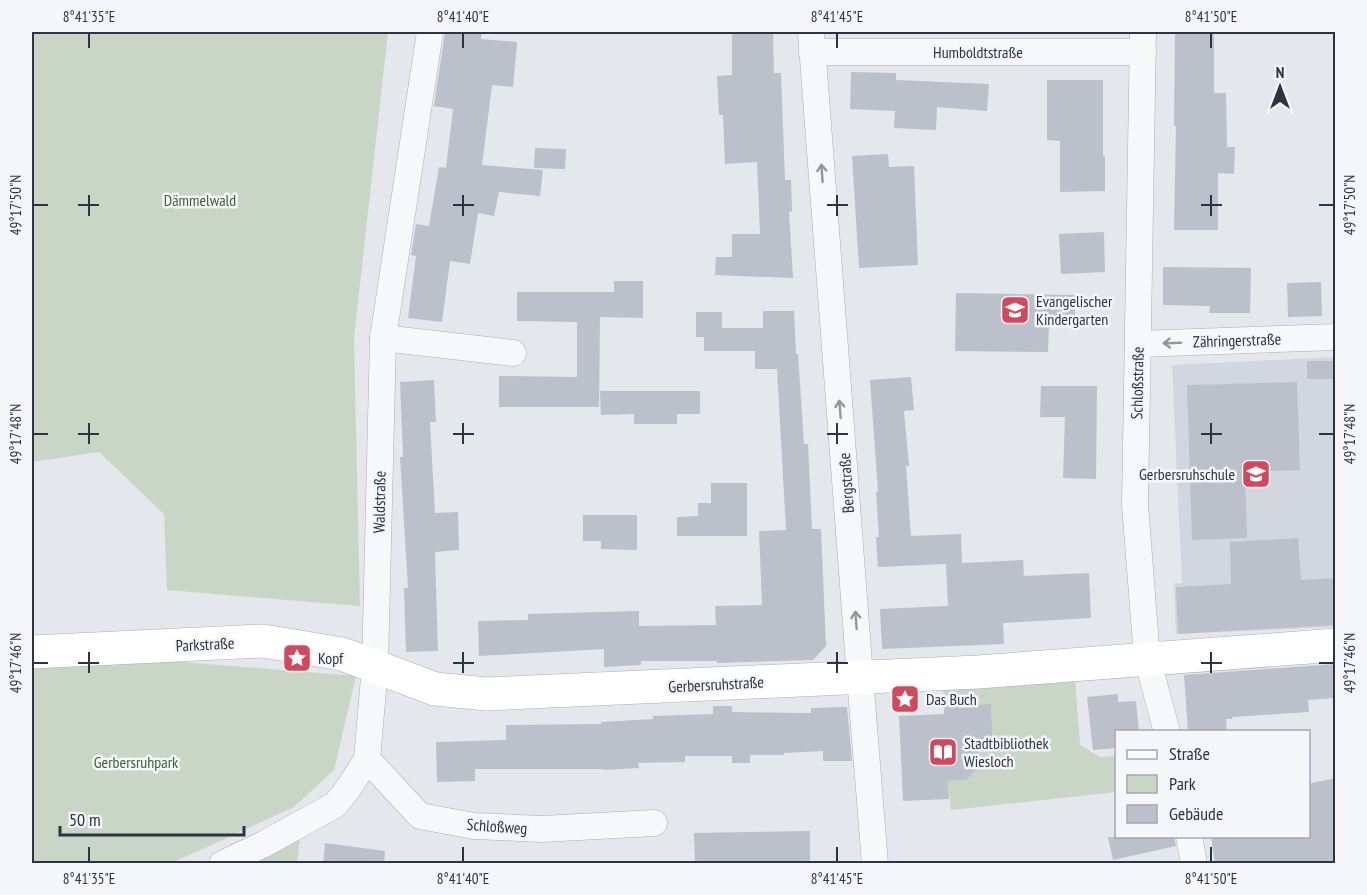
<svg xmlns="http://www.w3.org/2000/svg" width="1367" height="895" font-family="'PT Sans Narrow',sans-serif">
	<rect width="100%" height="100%" fill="#e4e7ec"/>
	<path fill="#d2d6de" d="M1335,357V627L1176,634L1174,583H1182L1172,365Z"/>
	<g fill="#c9d6c5">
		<path d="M32,32H388L354,338L360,606L167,590L164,514L99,452L32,462Z"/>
		<path d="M146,659L356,676L334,770L294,807L172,863L32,864V664Z"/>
		<path d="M1074,665L1080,745L1100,757L1116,756V792L951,810L948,781L966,780L978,768V750H993L991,704L944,706L942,674Z"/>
		<path d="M300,839L297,863H253Z"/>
	</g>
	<g fill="#bbc0ca">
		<path d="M445,32H482L481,39L517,42L513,87L492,85L482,165L543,170L540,196L499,192L494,216L478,213L470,264L450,261L442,322L408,318L416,256L411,255L416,224L429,226L439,167L446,168L453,109L434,106Z"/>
		<path d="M732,32H773L774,73H781L785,180H791L792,211L789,212L793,278L715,275L716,257H732V234H760L757,162L725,164L723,115H719L717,76L732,75Z"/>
		<path d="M1175,32H1210V34H1214V93H1226L1227,147H1235L1234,174L1218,173V230H1174L1176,126H1174Z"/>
		<path d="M851,72L896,73V80L989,84L987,111L937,107L936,130L894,128L895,111L850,109Z"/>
		<path d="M1047,80H1103V156H1105V191L1060,192V141L1047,140Z"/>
		<path d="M535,148L566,149L565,169L534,168Z"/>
		<path d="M888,154L889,167L914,166L918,265L859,268L852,156Z"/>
		<path d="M1104,232L1105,272L1061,274L1059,234Z"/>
		<path d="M1163,267L1251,268L1250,313H1209L1210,306L1163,305Z"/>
		<path d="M614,281H643V318L600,317L599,407H499V376L577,377V322L517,321V292H614Z"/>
		<path d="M1321,282L1322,316L1288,317L1287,283Z"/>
		<path d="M956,293L1075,295V325H1049L1048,352L955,351Z"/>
		<path d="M763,311H794L796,354H798L804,444H808L812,529H821L826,646L813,660L717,663V661H641V665L604,667V649L479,656L478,621L528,620V614L639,611V626L716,625L715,606L762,605L759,531L786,530L777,369H755V351H704V337H696V312H722V328H763Z"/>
		<rect x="1307" y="361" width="28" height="18"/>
		<path d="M911,377L914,410L904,411L909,466H906L911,536L961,534L962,563L1023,560L1024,576L1089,573L1091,618L1003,623L1004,644L882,649L880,609L948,606L946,564L878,567L876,537H879L876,492L878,491L870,380Z"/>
		<path d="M434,380L436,422H430L435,513L458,512L459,550L435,552L438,651L406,652L404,588H408L400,457H403L400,382Z"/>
		<path d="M1297,382L1300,470L1245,472L1247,538L1192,540L1187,385Z"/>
		<path d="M1041,386H1097L1096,479L1063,478L1065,417H1040Z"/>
		<path d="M600,391H700V414H677V424H634V414L601,415Z"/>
		<path d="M711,483H747V536H677V517L698,516V503H711Z"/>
		<path d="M583,515H637V550L601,549V541H583Z"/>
		<path d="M1298,538L1301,580L1335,578V625L1178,634L1176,587L1231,584L1230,542Z"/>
		<path d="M1335,664V698L1308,700L1309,712L1232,717V719H1226L1227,732H1188L1184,675Z"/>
		<path d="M1118,694V702L1136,701L1139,732H1116V748L1093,750L1087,697Z"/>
		<path d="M991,704L993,750H978V768L966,780L948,781L949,799L903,801L899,716L944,714V706Z"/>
		<path d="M713,706H732V712L811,713V708L847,707L852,761H823V751L784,753V755H750V763H732V756H685V762L638,763L639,768L603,770V769H475V781L437,782L436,742L506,740V725L601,724V722L653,719V716L713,714Z"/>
		<path d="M1335,778V864H1215L1211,837H1308V784Z"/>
		<path d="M810,831V864H695L694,833Z"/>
		<path d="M1108,837H1174L1176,846L1113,860Z"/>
		<path d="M325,843L385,851L384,864H323Z"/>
	</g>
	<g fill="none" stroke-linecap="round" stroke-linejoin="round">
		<g stroke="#a9aeb7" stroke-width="27">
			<g id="street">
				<path d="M811,32L861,690L875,864"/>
				<path d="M1143,32L1135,505L1147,658L1167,732"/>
				<path d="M812,52H1143"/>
				<path d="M383,338L513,353"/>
				<path d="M1138,344L1336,337"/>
				<path d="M367,759L420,816L474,826L542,829L654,823"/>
				<path d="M1189,836L1194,864"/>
				<path d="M222,864L264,844L335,805L348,789L367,759L375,667L383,338L430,32"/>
			</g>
		</g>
		<g stroke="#a9aeb7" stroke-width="34">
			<path id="secondary" d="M32,652L263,641L342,654L435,689L487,694L978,672L1336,645"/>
		</g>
		<use href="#street" stroke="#f7f8fa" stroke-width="26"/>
		<use href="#secondary" stroke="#fff" stroke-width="33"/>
	</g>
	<defs><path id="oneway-shaft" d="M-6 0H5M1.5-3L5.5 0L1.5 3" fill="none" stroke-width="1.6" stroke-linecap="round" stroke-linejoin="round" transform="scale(1.5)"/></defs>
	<g stroke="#9196a0">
		<use href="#oneway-shaft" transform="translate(822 173) rotate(-94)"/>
		<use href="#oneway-shaft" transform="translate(1172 343) rotate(178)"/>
		<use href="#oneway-shaft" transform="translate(840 409) rotate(-94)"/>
		<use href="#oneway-shaft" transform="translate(856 620) rotate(-94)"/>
	</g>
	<path fill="none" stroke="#2b3445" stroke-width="2" d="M89,33V48M463,33V48M837,33V48M1211,33V48M89,195V216M463,195V216M837,195V216M1211,195V216M33,205H48M78,205H99M453,205H474M827,205H848M1201,205H1222M1319,205H1334M89,423V444M463,423V444M837,423V444M1211,423V444M33,434H48M78,434H99M453,434H474M827,434H848M1201,434H1222M1319,434H1334M89,652V673M463,652V673M837,652V673M1211,652V673M33,663H48M78,663H99M453,663H474M827,663H848M1201,663H1222M1319,663H1334M89,847V862M463,847V862M837,847V862M1211,847V862"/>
	<defs>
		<g id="school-square" transform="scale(1.5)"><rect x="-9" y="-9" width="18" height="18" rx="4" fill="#d1495b" stroke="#f4f6f9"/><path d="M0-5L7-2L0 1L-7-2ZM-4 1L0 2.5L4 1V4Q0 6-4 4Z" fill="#fff"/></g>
		<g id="sight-square" transform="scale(1.5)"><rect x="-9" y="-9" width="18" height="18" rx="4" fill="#d1495b" stroke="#f4f6f9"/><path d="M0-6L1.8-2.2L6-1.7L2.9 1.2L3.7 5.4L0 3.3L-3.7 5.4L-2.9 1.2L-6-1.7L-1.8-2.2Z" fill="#fff"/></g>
		<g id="library-square" transform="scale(1.5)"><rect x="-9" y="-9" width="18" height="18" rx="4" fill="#d1495b" stroke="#f4f6f9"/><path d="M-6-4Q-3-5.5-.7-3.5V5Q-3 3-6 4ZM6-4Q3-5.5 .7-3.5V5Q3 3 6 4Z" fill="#fff"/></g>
	</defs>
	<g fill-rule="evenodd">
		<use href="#school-square" x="1015" y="310"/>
		<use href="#school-square" x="1256" y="474"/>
		<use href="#sight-square" x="297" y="658"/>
		<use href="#sight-square" x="905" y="699"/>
		<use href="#library-square" x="943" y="752"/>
	</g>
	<g text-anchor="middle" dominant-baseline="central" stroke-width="5" stroke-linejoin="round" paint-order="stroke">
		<g font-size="16" fill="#2b3445" stroke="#f4f6f9">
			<text x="978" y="52">Humboldtstraße</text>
			<text transform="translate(1237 340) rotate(-2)">Zähringerstraße</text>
			<text transform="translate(1137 383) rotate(-89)">Schloßstraße</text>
			<text transform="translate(846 483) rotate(-94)">Bergstraße</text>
			<text transform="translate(379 502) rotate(-89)">Waldstraße</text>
			<text transform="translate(205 644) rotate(-3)">Parkstraße</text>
			<text transform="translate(716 684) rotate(-3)">Gerbersruhstraße</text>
			<text transform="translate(497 826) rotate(4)">Schloßweg</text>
		</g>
		<g font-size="16" fill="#3f6138" stroke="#f4f6f9">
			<text x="200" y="200">Dämmelwald</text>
			<text x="136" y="762">Gerbersruhpark</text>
		</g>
		<g font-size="16" fill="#2b3445" stroke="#f4f6f9" text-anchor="start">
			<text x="1036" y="301">Evangelischer<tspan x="1036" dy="18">Kindergarten</tspan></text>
			<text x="1235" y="474" text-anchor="end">Gerbersruhschule</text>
			<text x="318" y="658">Kopf</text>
			<text x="926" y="699">Das Buch</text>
			<text x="964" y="743">Stadtbibliothek<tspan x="964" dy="18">Wiesloch</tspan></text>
		</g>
	</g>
	<rect width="1367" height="895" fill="none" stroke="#f4f6f9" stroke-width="66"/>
	<rect x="1115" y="730" width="195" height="108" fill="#f4f6f9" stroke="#a4a8b1" stroke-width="1.5"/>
	<rect x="1127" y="750" width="30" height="9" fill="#ffffff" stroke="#a4a8b1" stroke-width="1.5"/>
	<text x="1169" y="760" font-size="18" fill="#2b3445">Straße</text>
	<rect x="1127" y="775" width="30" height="18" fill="#c9d6c5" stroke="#a4a8b1" stroke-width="1.5"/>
	<text x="1169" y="790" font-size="18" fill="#2b3445">Park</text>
	<rect x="1127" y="805" width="30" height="18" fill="#bbc0ca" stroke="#a4a8b1" stroke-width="1.5"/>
	<text x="1169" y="820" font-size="18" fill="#2b3445">Gebäude</text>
	<g transform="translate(1280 87)" stroke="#f4f6f9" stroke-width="4.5" paint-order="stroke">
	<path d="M0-4.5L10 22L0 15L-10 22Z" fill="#2b3445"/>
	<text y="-9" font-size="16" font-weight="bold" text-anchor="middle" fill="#2b3445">N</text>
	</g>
	<path d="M60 826v9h184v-9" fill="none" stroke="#2b3445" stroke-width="3"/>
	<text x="69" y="826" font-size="18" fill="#2b3445" stroke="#f4f6f9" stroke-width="4.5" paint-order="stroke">50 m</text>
	<rect x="33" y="33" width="1301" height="829" fill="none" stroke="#2b3445" stroke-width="2"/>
	<g font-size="15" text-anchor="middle" fill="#2b3445">
		<text x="89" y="22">8°41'35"E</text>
		<text x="463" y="22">8°41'40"E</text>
		<text x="837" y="22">8°41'45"E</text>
		<text x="1211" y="22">8°41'50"E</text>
		<text transform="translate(16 205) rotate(-90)" y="5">49°17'50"N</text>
		<text transform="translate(1350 205) rotate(-90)" y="5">49°17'50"N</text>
		<text transform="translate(16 434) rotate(-90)" y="5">49°17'48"N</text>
		<text transform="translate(1350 434) rotate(-90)" y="5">49°17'48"N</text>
		<text transform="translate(16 663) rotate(-90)" y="5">49°17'46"N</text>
		<text transform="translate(1350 663) rotate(-90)" y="5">49°17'46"N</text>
		<text x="89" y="884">8°41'35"E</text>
		<text x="463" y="884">8°41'40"E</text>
		<text x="837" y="884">8°41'45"E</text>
		<text x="1211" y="884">8°41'50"E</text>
	</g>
</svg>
